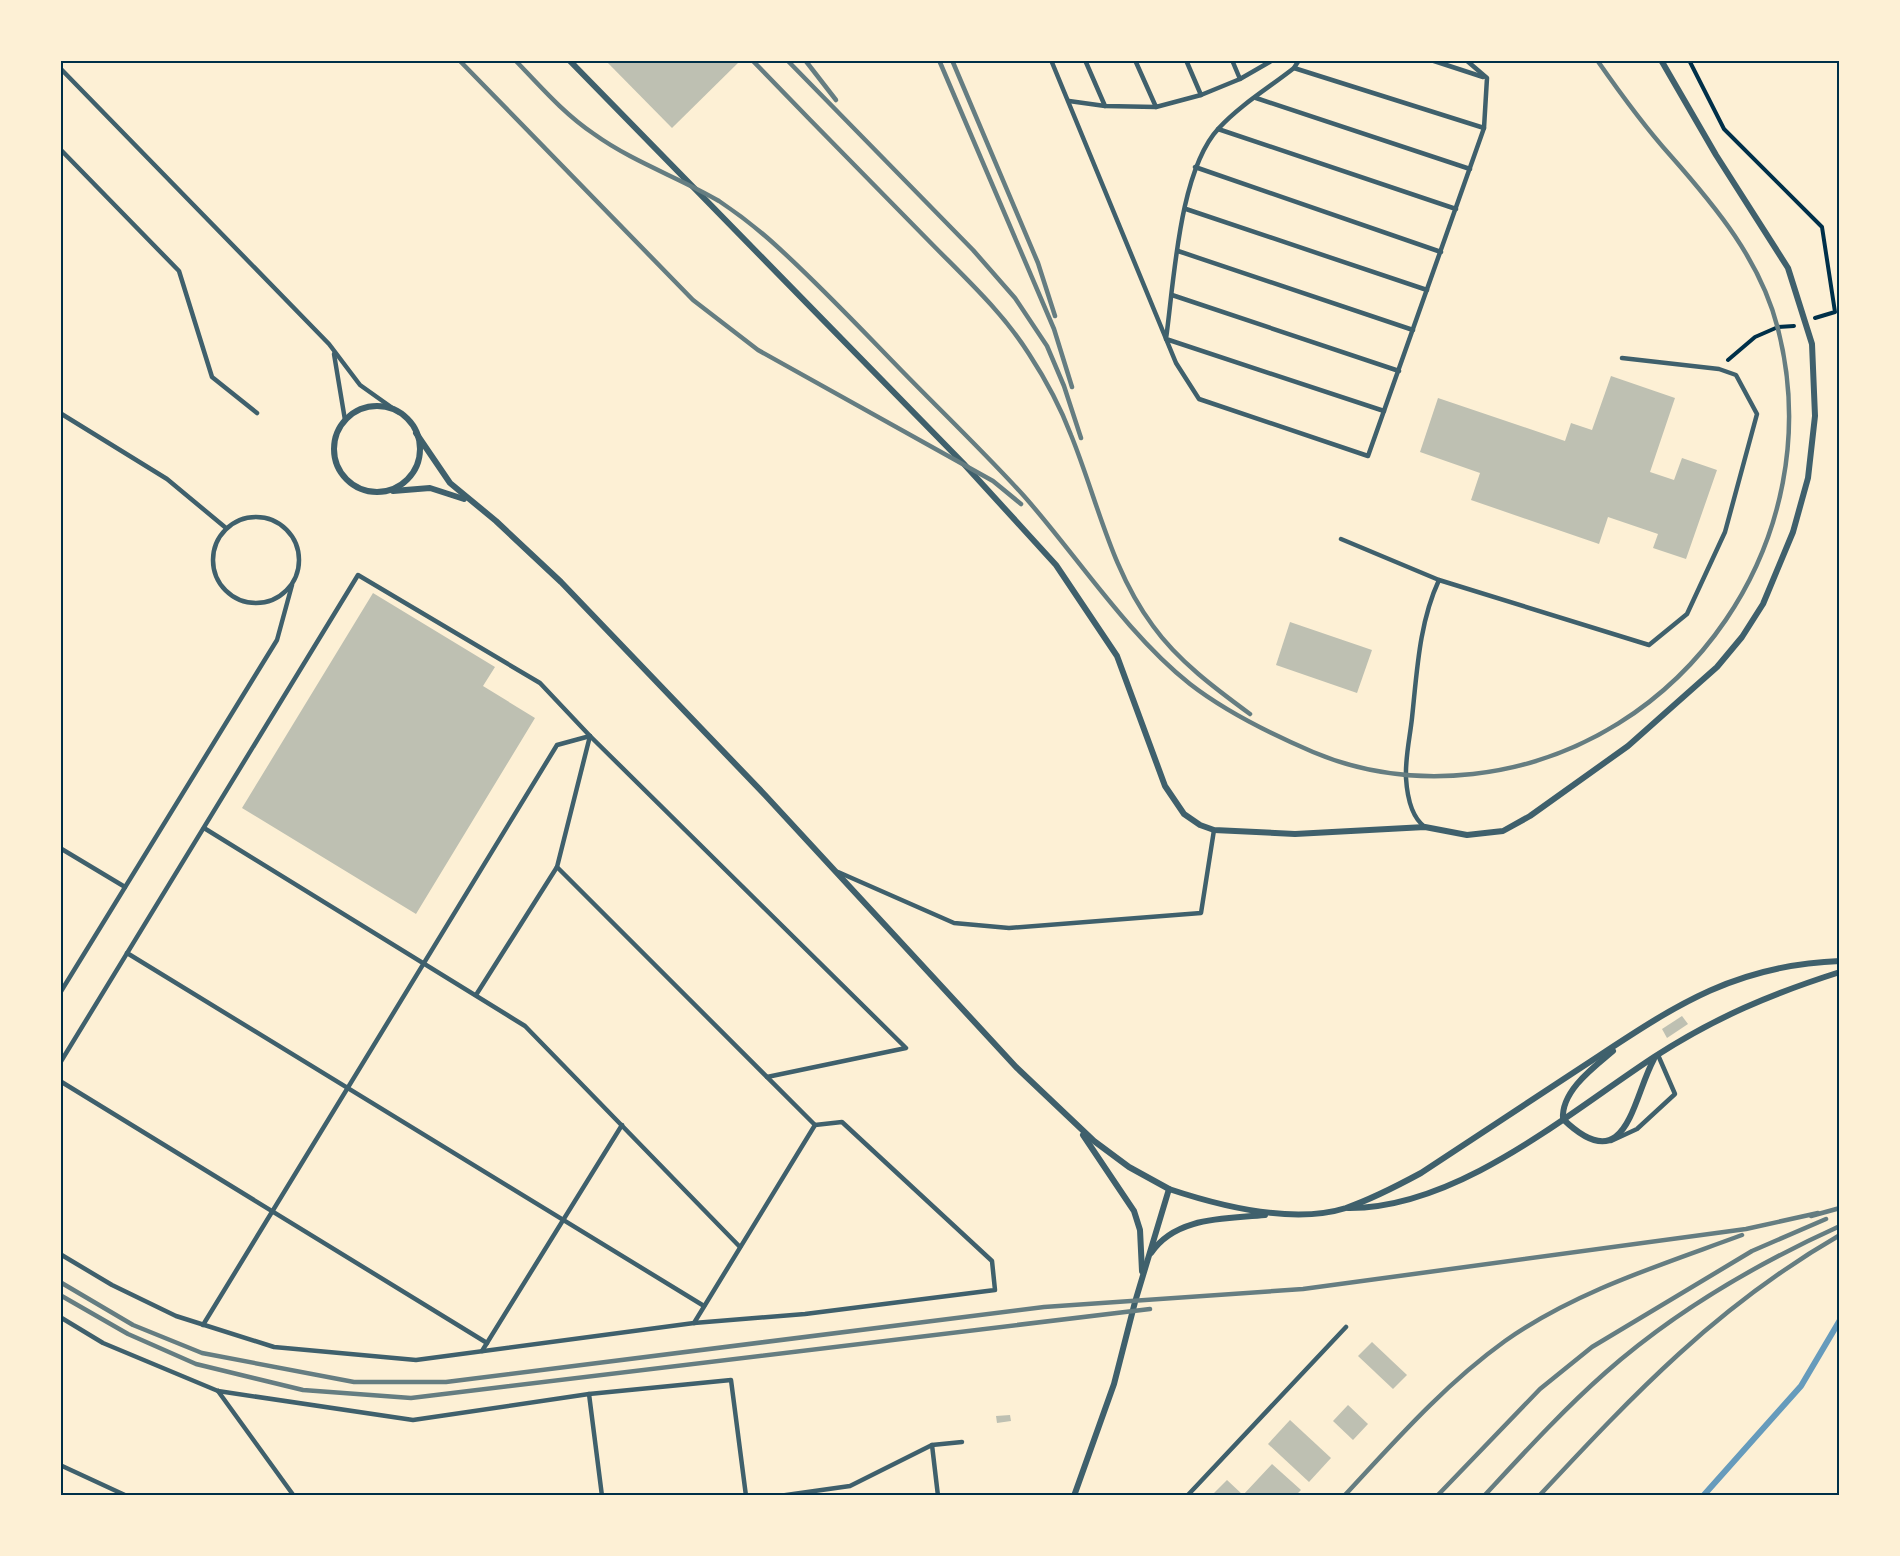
<svg xmlns="http://www.w3.org/2000/svg" width="1900" height="1556" font-family="'Times New Roman',serif">
	<rect width="100%" height="100%" fill="#fdf0d5"/>
	<g fill="none" stroke-linecap="round" stroke-linejoin="round">
		<path stroke="#669bbc" stroke-width="6" d="M1703,1496L1801,1386L1840,1320"/>
	</g>
	<g fill="#bec0b2">
		<path d="M605,60H741L672,128Z"/>
		<path d="M1611,376L1675,398L1650,472L1674,480L1682,458L1717,470L1686,559L1653,548L1658,534L1608,517L1599,544L1471,500L1480,473L1420,452L1438,398L1565,441L1571,423L1592,430Z"/>
		<path d="M373,593L495,667L483,686L535,718L416,914L242,808Z"/>
		<path d="M1290,622L1372,650L1357,693L1276,665Z"/>
		<path d="M1682,1016L1688,1024L1667,1038L1662,1029Z"/>
		<path d="M1372,1342L1407,1375L1393,1389L1358,1356Z"/>
		<path d="M1348,1405L1368,1424L1353,1440L1333,1421Z"/>
		<path d="M1010,1415L1011,1421L997,1423L996,1416Z"/>
		<path d="M1290,1420L1331,1458L1309,1482L1268,1444Z"/>
		<path d="M1272,1464L1301,1490L1295,1496H1211L1227,1480L1243,1495Z"/>
	</g>
	<g fill="none" stroke-linecap="round" stroke-linejoin="round">
		<g stroke="#003049" stroke-width="4">
			<path d="M1689,60L1724,129L1822,227L1835,312L1815,318"/>
			<path d="M1728,360L1755,337L1778,327L1794,326"/>
		</g>
		<g stroke="#3f606c" stroke-width="4.5">
			<path d="M1051,60L1176,363L1199,399L1368,456L1484,128L1487,78L1466,60"/>
			<path d="M1085,60L1105,106L1156,107"/>
			<path d="M1135,60L1156,107L1201,95"/>
			<path d="M1186,60L1201,95L1240,79"/>
			<path d="M1232,60L1240,79L1273,60"/>
			<path d="M1299,60L1294,68C1270,87 1240,105 1219,128C1179,170 1174,282 1166,339L1384,411"/>
			<path d="M1431,60L1483,77"/>
			<path d="M60,68L329,344L360,385L398,412"/>
			<path d="M1294,68L1484,128"/>
			<path d="M1256,98L1470,169"/>
			<path d="M1069,101L1105,106"/>
			<path d="M1218,129L1456,209"/>
			<path d="M60,149L179,271L212,377L257,413"/>
			<path d="M1195,167L1441,252"/>
			<path d="M1186,209L1427,290"/>
			<path d="M1178,251L1413,330"/>
			<path d="M1172,295L1399,371"/>
			<path d="M334,354L345,420"/>
			<path d="M60,413L167,479L226,528"/>
			<circle cx="256" cy="560" r="43"/>
			<path d="M1341,539L1439,580C1419,623 1417,672 1412,718C1410,737 1405,758 1406,778C1407,794 1411,817 1425,827"/>
			<path d="M1439,580L1649,645L1687,614L1725,532L1757,414L1736,375L1719,369L1622,358"/>
			<path d="M204,828L525,1026L740,1247"/>
			<path d="M60,848L125,887"/>
			<path d="M557,867L815,1125"/>
			<path d="M838,872L954,923L1009,928L1201,913L1214,830"/>
			<path d="M127,953L704,1306"/>
			<path d="M60,993L277,640L292,585"/>
			<path d="M476,995L557,867L590,736"/>
			<path d="M60,1063L358,575L540,683L590,736L906,1048L767,1077"/>
			<path d="M60,1081L487,1343"/>
			<path d="M1611,1141L1637,1129L1675,1094L1658,1055"/>
			<path d="M60,1254L112,1285L176,1316L274,1347L416,1360L694,1323L805,1314L995,1290L992,1261L842,1122L815,1125"/>
			<path d="M60,1317L103,1343L218,1391L413,1420L589,1394L731,1380L746,1496"/>
			<path d="M694,1323L815,1125"/>
			<path d="M203,1325L557,745L590,736"/>
			<path d="M482,1351L622,1125"/>
			<path d="M218,1391L294,1496"/>
			<path d="M589,1394L602,1496"/>
			<path d="M932,1445L938,1496"/>
			<path d="M60,1465L127,1496"/>
			<path d="M779,1496L850,1486L932,1445L962,1442"/>
			<path d="M1187,1496L1346,1327"/>
		</g>
		<g stroke="#3f606c" stroke-width="6">
			<path d="M569,60L963,463L1056,565L1117,656L1165,786L1184,814L1200,825L1214,830L1295,834L1425,827L1467,835L1503,831L1530,816L1628,746L1717,667L1742,637L1763,604L1793,532L1808,478L1815,416L1812,344L1788,268L1716,155L1661,60"/>
			<circle cx="377" cy="449" r="43"/>
			<path d="M416,433L450,483L496,521L561,582L765,795L1016,1067L1094,1141L1129,1167L1169,1189"/>
			<path d="M393,491L430,488L464,499"/>
			<path d="M1613,1051C1594,1067 1561,1091 1563,1119C1627,1181 1632,1099 1654,1059"/>
			<path d="M1083,1135L1134,1211L1140,1230L1142,1271"/>
			<path d="M1348,1208C1457,1209 1567,1114 1654,1057C1716,1017 1771,994 1840,972"/>
			<path d="M1151,1253C1176,1216 1226,1219 1265,1215"/>
			<path d="M1074,1496L1114,1384L1135,1302L1169,1189C1220,1206 1292,1225 1346,1208C1372,1199 1397,1186 1421,1173C1475,1138 1528,1102 1582,1067C1669,1010 1730,965 1840,961"/>
		</g>
		<g stroke="#657d81" stroke-width="4.5">
			<path d="M459,60L693,300L758,350L993,481L1021,504"/>
			<path d="M515,60C540,86 564,114 594,134C633,162 678,177 719,201C737,213 754,226 771,241C817,282 859,327 902,371C943,413 985,453 1024,496C1077,556 1127,634 1190,684C1226,712 1271,734 1313,752C1365,774 1418,780 1473,774C1687,750 1831,536 1778,329C1761,261 1716,207 1670,155C1643,125 1620,93 1597,60"/>
			<path d="M752,60C810,120 868,179 927,239C962,275 1002,311 1029,354C1046,380 1060,406 1071,435C1097,499 1111,570 1153,626C1178,661 1216,689 1250,714"/>
			<path d="M787,60L973,250L1015,298L1047,346L1064,386L1081,438"/>
			<path d="M805,60L836,100"/>
			<path d="M939,60L1054,329L1072,387"/>
			<path d="M952,60L1038,263L1055,316"/>
			<path d="M1811,1216L1840,1208"/>
			<path d="M60,1282L133,1325L202,1353L354,1382H446L1044,1307L1303,1289L1746,1229L1818,1213"/>
			<path d="M60,1295L128,1334L196,1364L303,1390L411,1398L1150,1309"/>
			<path d="M1344,1496C1395,1441 1444,1385 1505,1341C1576,1291 1661,1265 1742,1235"/>
			<path d="M1437,1496L1540,1389L1592,1347L1752,1251L1826,1219"/>
			<path d="M1484,1496C1523,1454 1562,1411 1605,1373C1675,1311 1756,1264 1840,1226"/>
			<path d="M1539,1496C1635,1393 1717,1306 1840,1235"/>
		</g>
	</g>
	<rect width="1900" height="1556" fill="none" stroke="#fdf0d5" stroke-width="123"/>
	<rect x="62" y="62" width="1776" height="1432" fill="none" stroke="#003049" stroke-width="2"/>
</svg>
